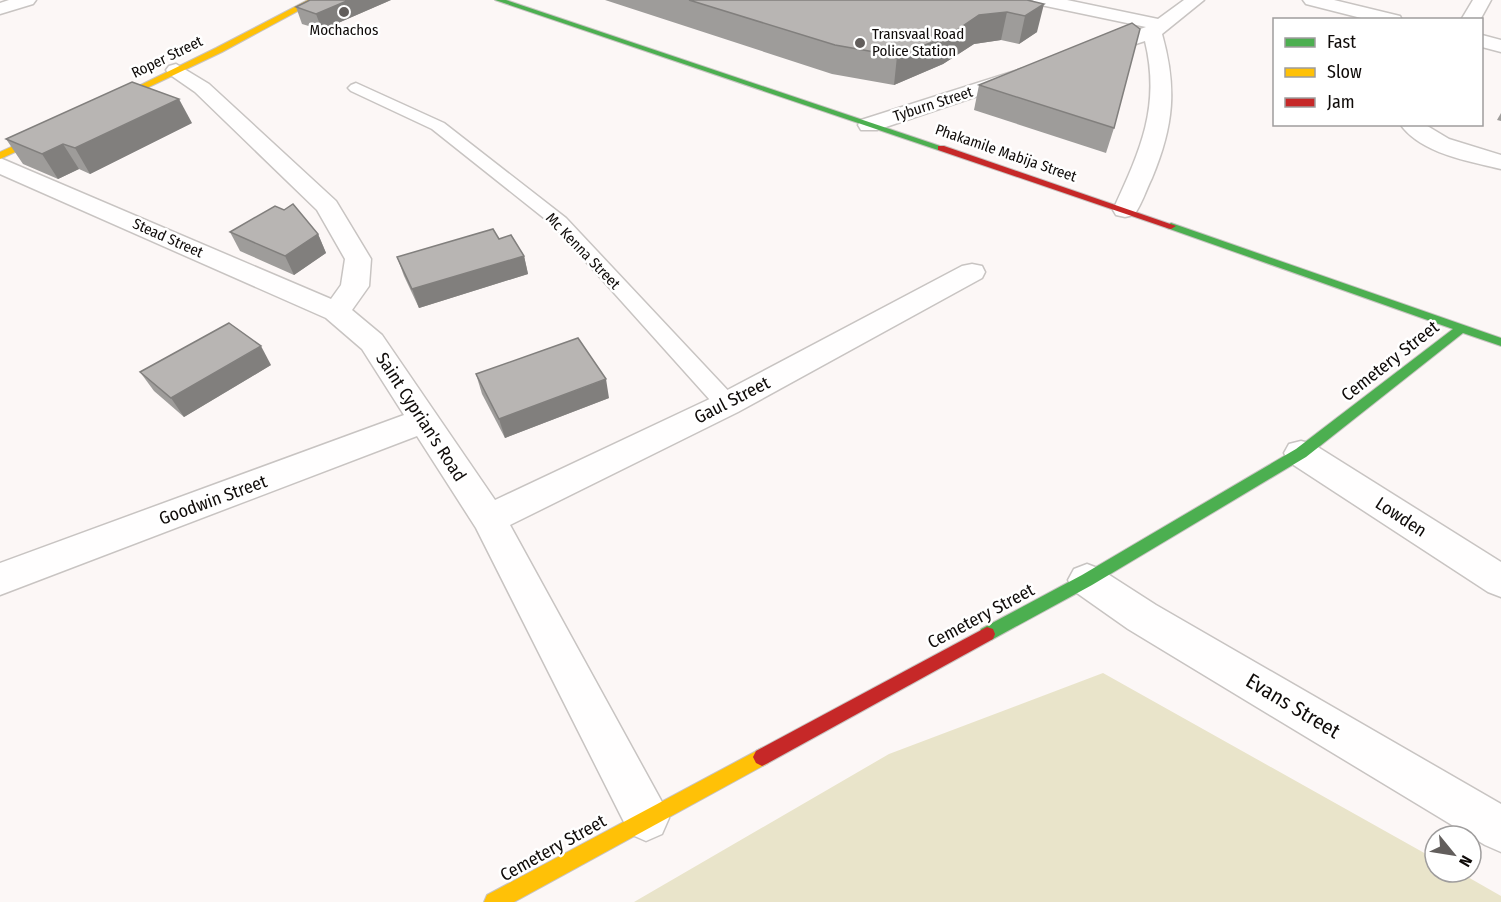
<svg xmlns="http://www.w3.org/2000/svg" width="1501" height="902" font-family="'Fira Sans Condensed',sans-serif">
	<rect width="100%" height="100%" fill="#fcf7f6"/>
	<path fill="#e9e4ca" d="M1103,673L1435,859V872H1459L1501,896V902H634L889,754Z"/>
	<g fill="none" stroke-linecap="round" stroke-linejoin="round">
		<g stroke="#c8c4c2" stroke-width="3">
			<path id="lane" d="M356,83L444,123L566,218L735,398L738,404L735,410L727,412L719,410L554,226L432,129L351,91L348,88L351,85Z"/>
		</g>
		<g stroke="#c8c4c2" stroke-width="3">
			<g id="street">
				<path d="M9,0H36L33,4L0,14V3Z"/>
				<path d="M1032,0H1067L1158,19L1184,0H1204L1162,34C1177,88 1174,125 1152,178C1146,190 1142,204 1134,215L1125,217L1116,215L1113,210C1140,151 1161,107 1145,41L1096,57L1086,51L1089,47L1146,27L1041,5Z"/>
				<path d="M1303,0H1334L1400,16L1402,20H1369L1306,4Z"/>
				<path d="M1473,0H1491L1480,20H1461Z"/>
				<path d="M1482,35L1501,40V52L1482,47Z"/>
				<path d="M176,64L209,84L336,201L371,259L369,286L352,310L382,335L495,500L716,396L962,266L972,264L982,266L985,272L982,278L738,412L510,525L662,802L669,818L662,834L646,841L630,834L476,528L417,436L0,595V563L404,415L362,349L326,318L0,174V158L331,299L341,285L345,259L317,210L195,92L169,74L166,70L169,66Z"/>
				<path d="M1021,69L1028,71L1031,75L1028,79L877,130H861L858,125L861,120Z"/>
				<path d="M1400,124H1424L1449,139L1501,155V169C1469,161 1421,154 1400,124Z"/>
				<path d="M1301,441L1313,444L1501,562V597L1488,592L1289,462L1284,453L1289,444Z"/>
				<path d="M1087,564L1100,569L1156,605L1501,804V852L1485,845L1128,629L1074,591L1068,580L1074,569Z"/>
			</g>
		</g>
		<g stroke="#c8c4c2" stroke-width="2">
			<g id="fast">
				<path d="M495,0H506L946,148L938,150Z"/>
				<path d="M1171,223L1501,338V346L1463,333L1306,457L1092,585L993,639L987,641L981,639L979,634L981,629L1082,575L1296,449L1453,329L1167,228L1166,226Z"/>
			</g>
		</g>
		<g stroke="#c8c4c2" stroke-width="2">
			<g id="slow">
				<path d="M308,0H318L222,52L107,107L100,105L216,48Z"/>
				<path d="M53,128L56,129V133L0,159V152Z"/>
				<path d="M762,748L768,751L771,757L768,763L514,902H484L487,895Z"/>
			</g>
		</g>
		<g stroke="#c8c4c2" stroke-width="2">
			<g id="jam">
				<path d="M938,146H944L1176,226L1171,229L1167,228L938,150Z"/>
				<path d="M987,627L993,629L995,634L993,639L768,763L762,766L756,763L753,757L756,751Z"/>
			</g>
		</g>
		<use href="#lane" fill="#fffefe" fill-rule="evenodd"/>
		<use href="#street" fill="#fffefe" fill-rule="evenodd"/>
		<use href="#fast" fill="#4caf50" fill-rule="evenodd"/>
		<use href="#slow" fill="#ffc107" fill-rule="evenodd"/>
		<use href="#jam" fill="#c62828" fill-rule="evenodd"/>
	</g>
	<g fill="#9e9c9a">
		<path d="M391,0L322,30L302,24L296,7Z"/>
		<path d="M605,0H1027L1037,32L1019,44L1001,40L974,44L943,64L894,85L832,74Z"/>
		<path d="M979,85L1114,128L1106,153L974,110Z"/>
		<path d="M1501,113V121L1497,120Z"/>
		<path d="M192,123L90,174L79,169L58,179L23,164L6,139Z"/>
		<path d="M230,232L318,234L326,253L294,275L240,251Z"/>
		<path d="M499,239L524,256L528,274L419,308L404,276L397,257Z"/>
		<path d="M271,365L184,417L154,391L140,372Z"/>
		<path d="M476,374L609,398L505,438L482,394Z"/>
	</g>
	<g fill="#817f7d">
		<path d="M349,0H391L322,30L316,14Z"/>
		<path d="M1044,4L1037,32L1019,44L1025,16Z"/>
		<path d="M1007,12L1001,40L974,44L943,64L894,85L897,56L979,15Z"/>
		<path d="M179,99L192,123L90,174L75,148Z"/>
		<path d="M63,144L79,169L58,179L42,154Z"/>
		<path d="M318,234L326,253L294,275L285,256Z"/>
		<path d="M524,256L528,274L419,308L412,289Z"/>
		<path d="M261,346L271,365L184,417L171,398Z"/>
		<path d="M606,379L609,398L505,438L499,419Z"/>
	</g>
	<g fill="#b8b5b3" stroke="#817f7d" stroke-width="1.5">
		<path d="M310,0H349L316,14L296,7Z"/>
		<path d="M689,0H1027L1044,4L1025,16L1007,12L979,15L948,36L897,56L835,45Z"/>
		<path d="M1132,23L1140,29L1114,128L979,85Z"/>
		<path d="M132,82L179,99L75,148L63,144L42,154L6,139Z"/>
		<path d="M293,204L318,234L285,256L230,232L275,206L284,210Z"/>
		<path d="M493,229L499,239L511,235L524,256L412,289L397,257Z"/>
		<path d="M229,323L261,346L171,398L140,372Z"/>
		<path d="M578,338L606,379L499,419L476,374Z"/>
	</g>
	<g fill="#625e5c" stroke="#fff" stroke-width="2">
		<circle cx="344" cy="12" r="6"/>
		<circle cx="860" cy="43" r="6"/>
	</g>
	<g text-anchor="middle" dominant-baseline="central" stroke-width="5" stroke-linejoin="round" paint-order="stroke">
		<g font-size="15" fill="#0f0b09" stroke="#fff">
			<text x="344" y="30">Mochachos</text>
			<text x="872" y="34" text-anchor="start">Transvaal Road<tspan x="872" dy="17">Police Station</tspan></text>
		</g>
		<g font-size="15" fill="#0f0b09" stroke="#fff">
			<text transform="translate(167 57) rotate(-26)">Roper Street</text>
			<text transform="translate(933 104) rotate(-18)">Tyburn Street</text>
			<text transform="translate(1006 153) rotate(19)">Phakamile Mabija Street</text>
			<text transform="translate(168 238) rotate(24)">Stead Street</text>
			<text transform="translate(583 251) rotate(46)">Mc Kenna Street</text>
		</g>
		<g font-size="18" fill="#0f0b09" stroke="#fff">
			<text transform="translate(1390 361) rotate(-38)">Cemetery Street</text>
			<text transform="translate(732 400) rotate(-27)">Gaul Street</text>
			<text transform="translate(421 417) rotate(57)">Saint Cyprian's Road</text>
			<text transform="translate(213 500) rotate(-20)">Goodwin Street</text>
			<text transform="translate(1401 517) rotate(33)">Lowden</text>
			<text transform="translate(981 616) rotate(-28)">Cemetery Street</text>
			<text transform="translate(553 848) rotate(-29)">Cemetery Street</text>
		</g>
		<g font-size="21" fill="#0f0b09" stroke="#fff">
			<text transform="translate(1293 706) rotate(31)">Evans Street</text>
		</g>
	</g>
	<rect x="1273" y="18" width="210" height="108" fill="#ffffff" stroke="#9f9d9d" stroke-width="1.5"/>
	<rect x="1285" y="38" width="30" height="9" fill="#4caf50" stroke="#9f9d9d" stroke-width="1.5"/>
	<text x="1327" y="48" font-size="18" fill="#0f0b09">Fast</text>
	<rect x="1285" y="68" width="30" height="9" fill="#ffc107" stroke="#9f9d9d" stroke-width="1.5"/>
	<text x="1327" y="78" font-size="18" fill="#0f0b09">Slow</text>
	<rect x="1285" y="98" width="30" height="9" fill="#c62828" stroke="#9f9d9d" stroke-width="1.5"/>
	<text x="1327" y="108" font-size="18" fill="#0f0b09">Jam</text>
	<g transform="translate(1453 854) rotate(120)"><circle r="28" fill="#ffffff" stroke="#9f9d9d" stroke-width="1.5"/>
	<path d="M0-4.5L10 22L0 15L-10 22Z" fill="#625e5c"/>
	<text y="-9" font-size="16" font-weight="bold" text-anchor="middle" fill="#0f0b09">N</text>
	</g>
</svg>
